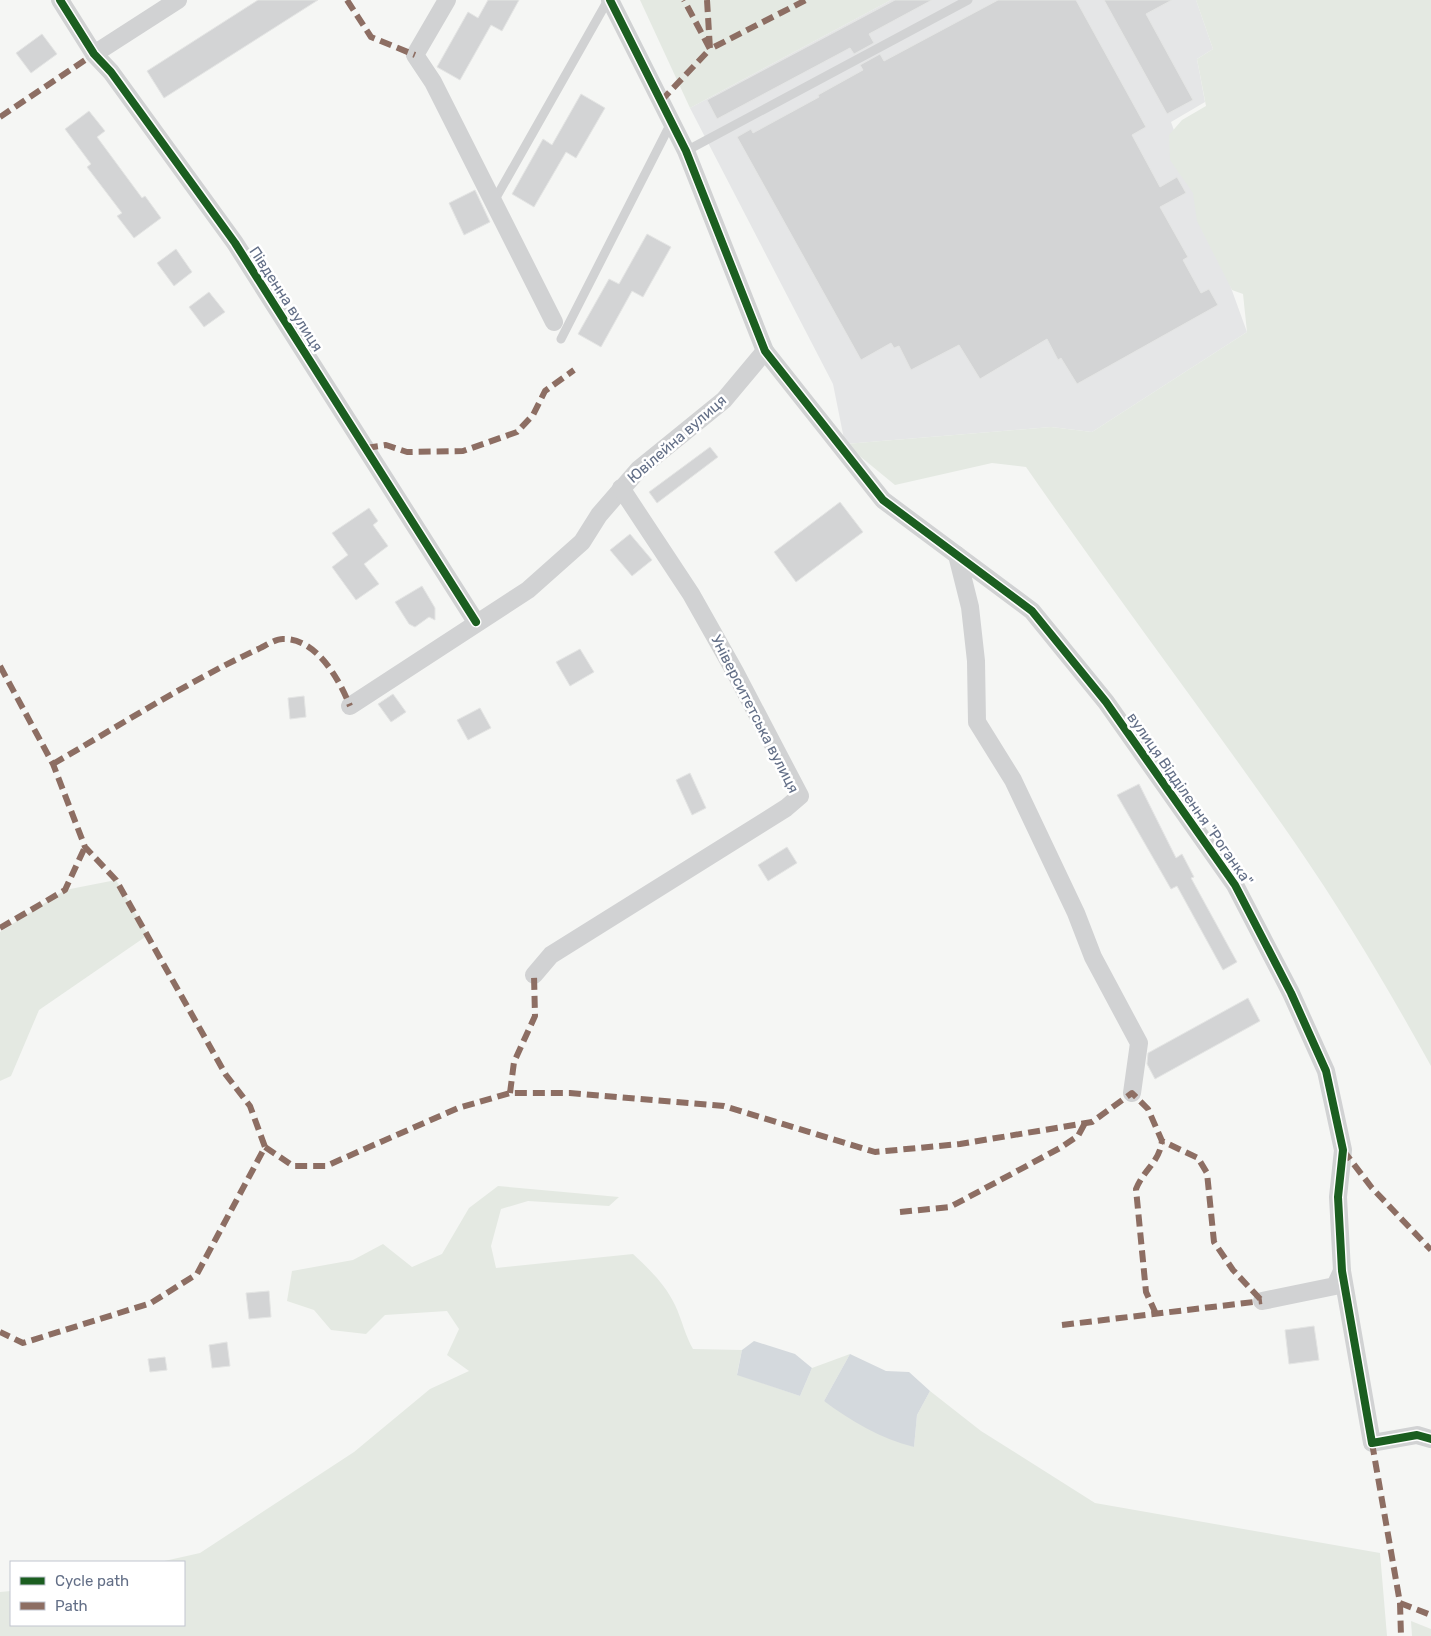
<svg xmlns="http://www.w3.org/2000/svg" width="1431" height="1636" font-family="Rubik,sans-serif">
	<rect width="100%" height="100%" fill="#f5f6f4"/>
	<path fill="#e5e6e7" d="M891,0H1196L1213,49L1197,59L1205,102L1171,122L1247,332L1092,432L1051,427L845,444L833,384L690,108Z"/>
	<g fill="#e4e9e2">
		<path d="M640,0H891L690,108Z"/>
		<path d="M1196,0H1431V1066C1389,990 1344,914 1295,843C1207,716 1114,594 1026,467L992,463L895,485L845,444L1051,427L1092,432L1247,332L1243,294L1232,290L1197,221L1193,193L1170,160L1169,135L1182,120L1206,106L1197,59L1213,49Z"/>
		<path d="M116,880L148,935L39,1010L11,1076L0,1081V932L65,890Z"/>
		<path d="M498,1186L619,1197L609,1206L528,1201L501,1209L491,1246L496,1268L633,1254C649,1269 665,1284 675,1305C682,1320 685,1335 693,1349L742,1350L737,1374L800,1396L812,1368L850,1354L824,1401L914,1447L917,1415L930,1391L981,1431L1095,1503L1380,1553L1387,1636H0V1592L11,1591V1625H184V1562H160L200,1553L354,1452L430,1389L469,1371L447,1355L459,1329L447,1311L385,1315L366,1334L331,1330L314,1310L287,1301L292,1271L353,1260L383,1244L412,1267L442,1254L469,1208Z"/>
		<path d="M1411,1621L1431,1629V1636H1412Z"/>
	</g>
	<g fill="#d4d9dd">
		<path d="M754,1341L795,1354L812,1368L800,1396L737,1375L742,1350Z"/>
		<path d="M850,1354L886,1371L909,1372L930,1391L917,1415L914,1447C881,1439 851,1421 824,1401Z"/>
	</g>
	<g fill="#d3d4d5" stroke="#e4e5e4">
		<path d="M258,0H318L164,98L147,71Z"/>
		<path d="M488,0H519L502,31L491,25L460,80L437,67L468,12L478,18Z"/>
		<path d="M895,0H932L869,34L874,43L854,54L850,48L717,119L707,100Z"/>
		<path d="M998,0H1076L1146,127L1132,135L1160,187L1177,177L1186,193L1160,207L1188,257L1183,260L1201,293L1209,289L1218,305L1077,384L1061,358L1058,360L1047,339L980,379L959,345L911,370L899,346L894,348L891,343L861,360L737,137L751,129L753,133L819,97L818,95L863,70L860,65L880,54L884,61Z"/>
		<path d="M1104,0H1172L1146,14L1193,100L1167,114Z"/>
		<path d="M42,34L57,54L31,73L16,53Z"/>
		<path d="M581,94L605,108L576,158L566,152L534,207L512,194L543,139L552,145Z"/>
		<path d="M89,111L105,131L97,137L142,198L145,196L161,218L134,238L117,216L122,213L87,167L91,164L65,129Z"/>
		<path d="M475,190L490,222L464,235L449,203Z"/>
		<path d="M647,234L671,247L643,297L632,291L601,347L578,334L609,279L619,284Z"/>
		<path d="M176,249L192,272L174,286L157,263Z"/>
		<path d="M209,292L225,312L204,327L189,307Z"/>
		<path d="M710,447L718,457L657,503L649,492Z"/>
		<path d="M840,502L863,532L796,582L774,552Z"/>
		<path d="M369,508L378,521L373,525L388,546L364,564L379,584L356,600L332,567L348,555L332,533Z"/>
		<path d="M630,534L652,560L632,576L610,550Z"/>
		<path d="M422,586L435,608V620L429,617L415,627L409,624L395,602Z"/>
		<path d="M580,649L594,672L570,686L556,662Z"/>
		<path d="M393,694L406,712L391,722L378,704Z"/>
		<path d="M304,696L306,717L290,719L288,698Z"/>
		<path d="M480,708L491,728L468,740L457,720Z"/>
		<path d="M690,773L706,808L692,815L676,780Z"/>
		<path d="M1139,784L1176,858L1182,854L1194,877L1191,878L1237,962L1223,970L1177,886L1171,889L1117,795Z"/>
		<path d="M787,847L797,863L768,881L758,865Z"/>
		<path d="M1248,998L1260,1021L1155,1079L1147,1064L1148,1053Z"/>
		<path d="M269,1291L271,1317L249,1319L246,1293Z"/>
		<path d="M1314,1326L1319,1360L1289,1364L1285,1330Z"/>
		<path d="M227,1342L230,1366L212,1368L209,1345Z"/>
		<path d="M165,1357L167,1370L150,1372L148,1359Z"/>
	</g>
	<g fill="none" stroke-linecap="round" stroke-linejoin="round">
		<g stroke="#d1d2d3" stroke-width="9">
			<path d="M686,151L968,0"/>
			<path d="M493,203L608,0"/>
			<path d="M561,339L671,123"/>
		</g>
		<g stroke="#d1d2d3" stroke-width="18">
			<path d="M60,0L94,54L111,72L235,243L476,622"/>
			<path d="M447,0L415,55L433,82L554,322"/>
			<path d="M610,0L686,151L765,351L883,500L1032,611L1106,702L1235,885L1291,993L1326,1071L1343,1150L1338,1197L1342,1271L1372,1443L1417,1435L1431,1439"/>
			<path d="M94,54L178,0"/>
			<path d="M957,555L970,607L976,661L977,722L1013,780L1076,913L1093,957L1139,1043L1132,1093"/>
			<path d="M350,706L528,590L582,542L599,515L639,469L724,400L765,351"/>
			<path d="M534,975L551,955L786,808L800,796L735,672L691,594L621,488"/>
			<path d="M1262,1301L1335,1286L1342,1271"/>
		</g>
		<g stroke="#8d6e63" stroke-width="6" stroke-dasharray="12 6" stroke-linecap="butt">
			<path d="M347,0L371,37L415,55"/>
			<path d="M707,0L710,49L806,0"/>
			<path d="M661,101L710,49L684,0"/>
			<path d="M0,117L94,54"/>
			<path d="M366,448L386,445L407,452L463,451L517,432L533,415L545,391L574,370"/>
			<path d="M0,666L53,764L85,847L116,880L226,1075L250,1106L265,1147L197,1274L151,1303L23,1343L0,1332"/>
			<path d="M53,764C120,725 186,683 256,650C264,647 276,638 284,639C317,639 339,679 350,706"/>
			<path d="M0,928L65,890L85,847"/>
			<path d="M510,1093L514,1062L535,1016L534,975"/>
			<path d="M265,1147L293,1166H326L458,1108L510,1093H570L724,1106L875,1152L960,1144L1092,1122L1132,1093L1148,1109L1162,1141L1198,1158L1207,1173L1214,1242L1233,1270L1262,1301"/>
			<path d="M1343,1150L1372,1188L1431,1250"/>
			<path d="M900,1212L950,1207L1060,1148L1078,1136L1085,1123"/>
			<path d="M1156,1314L1146,1292L1136,1189C1144,1169 1159,1163 1162,1141"/>
			<path d="M1062,1325L1262,1301"/>
			<path d="M1372,1443L1400,1603L1401,1636"/>
			<path d="M1400,1603L1431,1615"/>
		</g>
		<g stroke="#fff" stroke-width="11">
			<g id="cycleway">
				<path d="M60,0L94,54L111,72L235,243L476,622"/>
				<path d="M610,0L686,151L765,351L883,500L1032,611L1106,702L1235,885L1291,993L1326,1071L1343,1150L1338,1197L1342,1271L1372,1443L1417,1435L1431,1439"/>
			</g>
		</g>
		<use href="#cycleway" stroke="#1b5e20" stroke-width="8"/>
	</g>
	<g text-anchor="middle" dominant-baseline="central" stroke-width="5" stroke-linejoin="round" paint-order="stroke">
		<g font-size="15" fill="#636f87" stroke="#fff">
			<text transform="translate(286 299) rotate(57)">Південна вулиця</text>
			<text transform="translate(677 439) rotate(-41)">Ювілейна вулиця</text>
			<text transform="translate(755 714) rotate(63)">Університетська вулиця</text>
			<text transform="translate(1190 799) rotate(55)">вулиця Відділення "Роганка"</text>
		</g>
	</g>
	<rect x="10" y="1561" width="175" height="65" fill="#ffffff" stroke="#c1c5cf"/>
	<rect x="20" y="1577" width="25" height="8" fill="#1b5e20" stroke="#c1c5cf"/>
	<text x="55" y="1586" font-size="15" fill="#636f87">Cycle path</text>
	<rect x="20" y="1602" width="25" height="8" fill="#8d6e63" stroke="#c1c5cf"/>
	<text x="55" y="1611" font-size="15" fill="#636f87">Path</text>
</svg>
